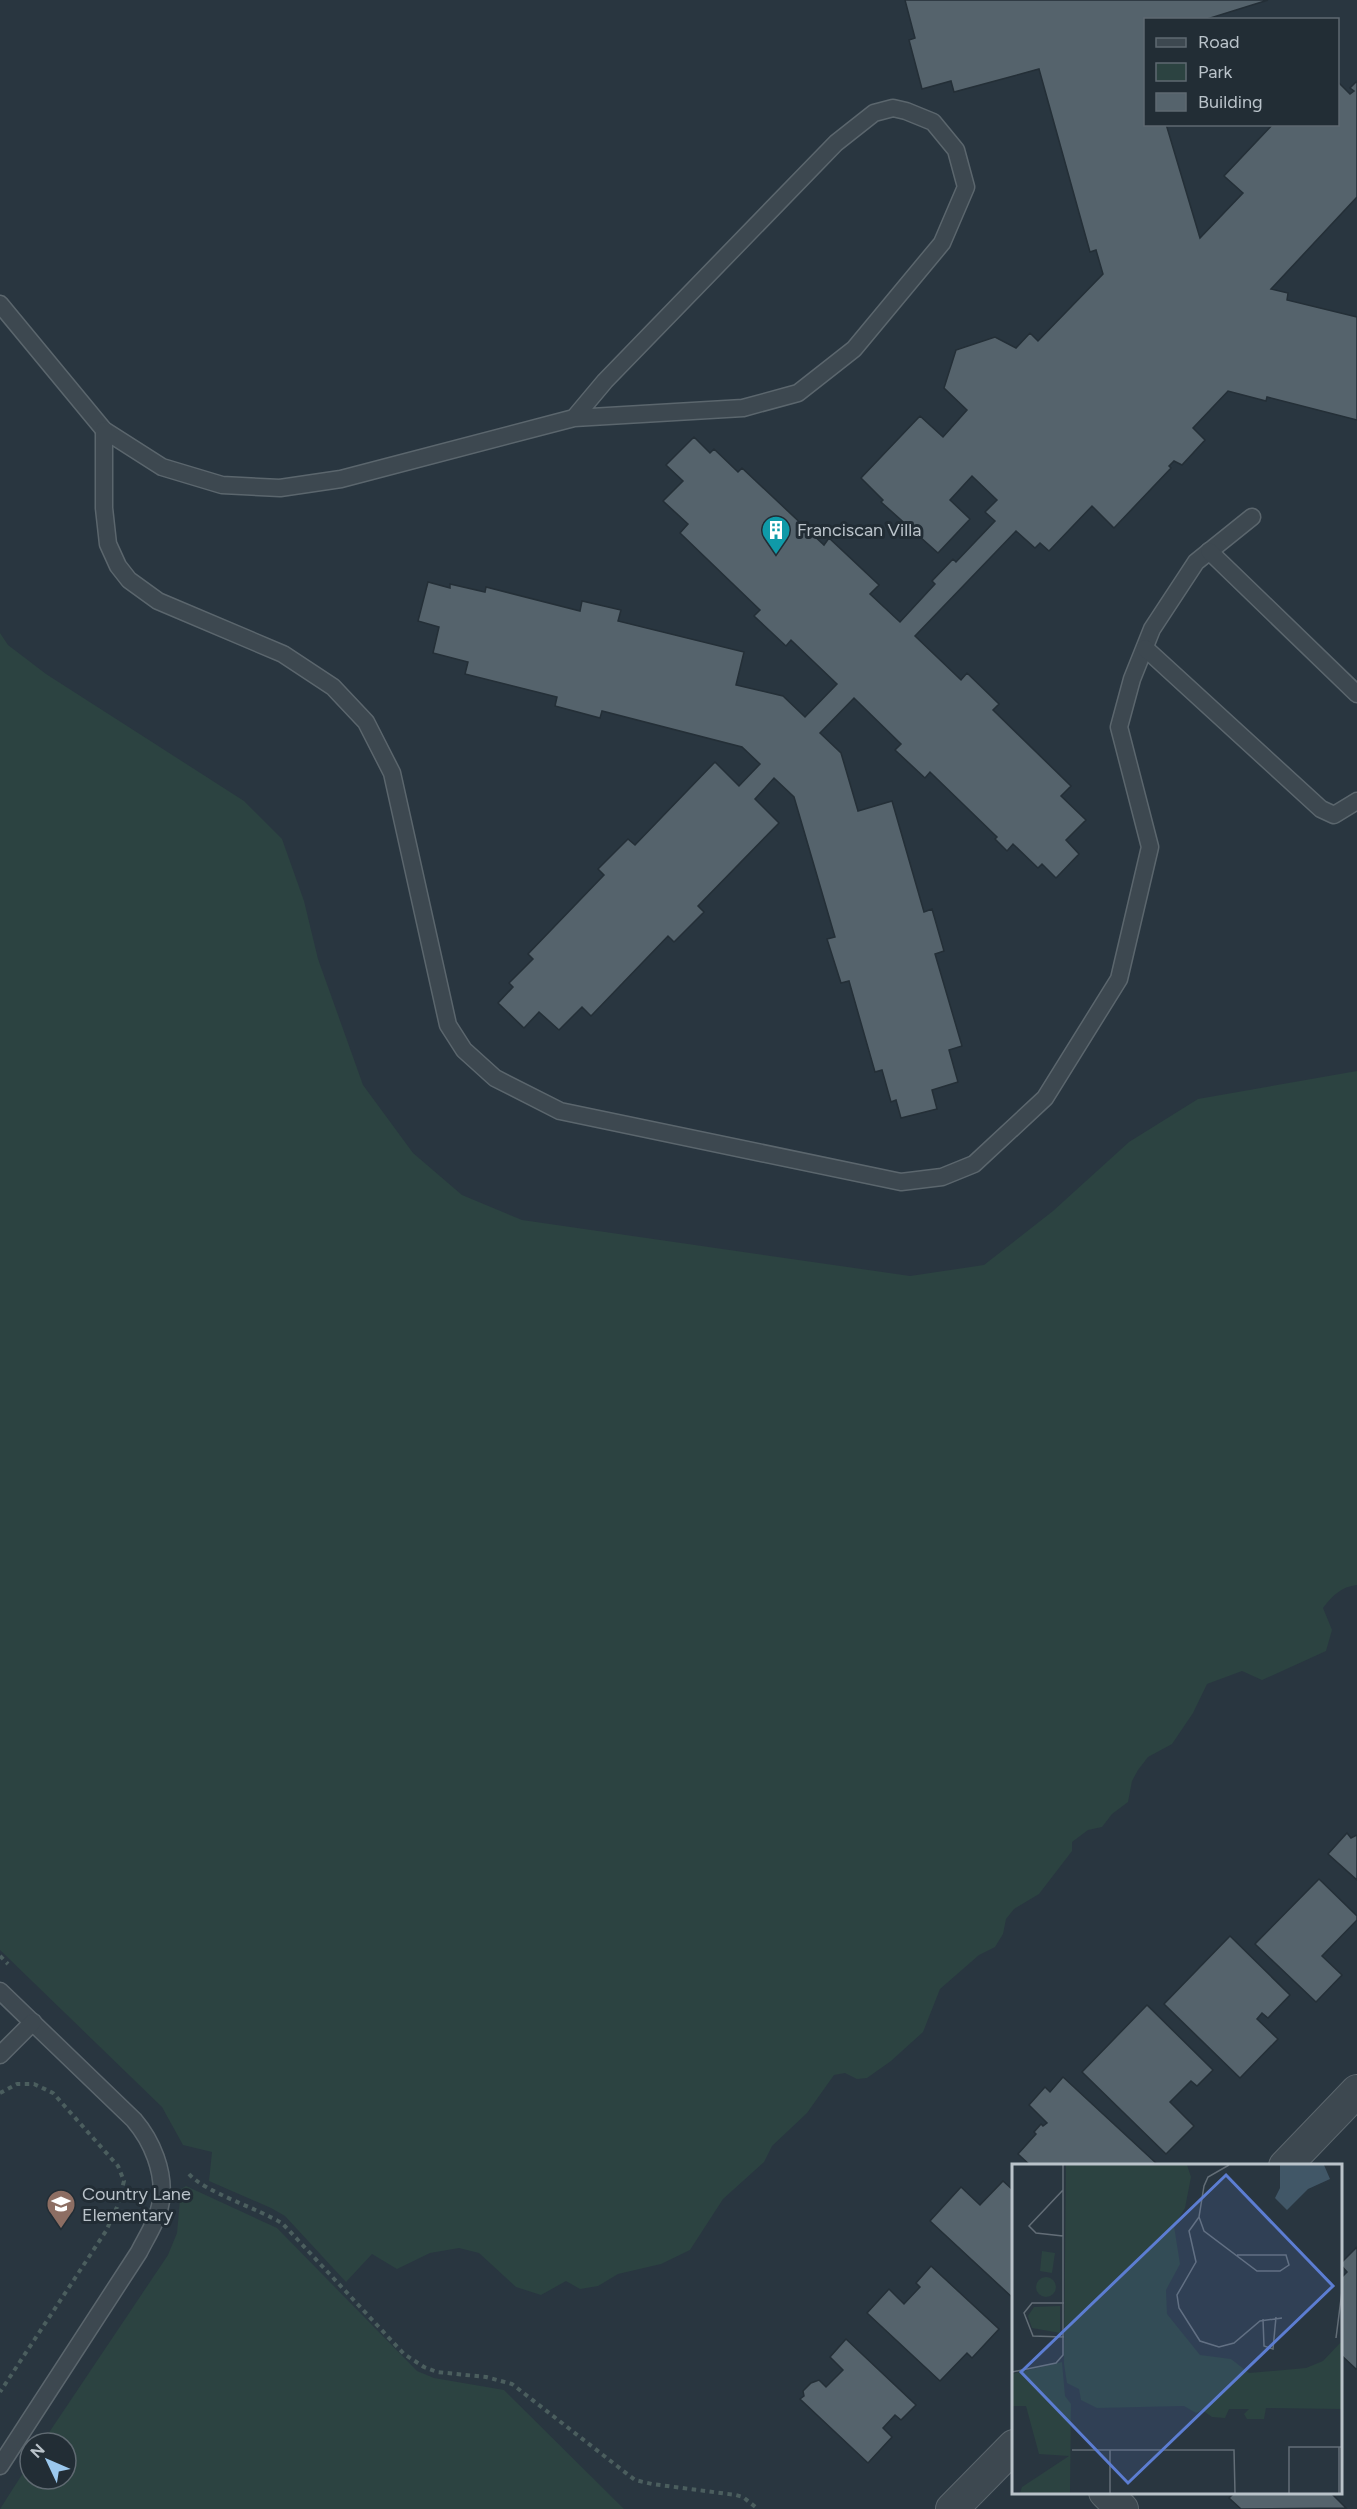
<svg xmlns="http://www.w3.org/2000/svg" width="1357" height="2509" font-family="Figtree,sans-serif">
	<rect width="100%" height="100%" fill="#293640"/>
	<g fill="#2c4341">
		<path d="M0,633L8,645L46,674L244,801L282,839L304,901L318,959L363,1085L413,1153L462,1195L522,1220L910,1276L984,1265L1053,1211L1129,1142L1198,1099L1357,1071V1585C1341,1587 1333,1595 1323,1608L1332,1630L1326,1651L1262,1680L1242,1671L1207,1684L1193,1713L1172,1744L1148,1757L1138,1770L1132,1781L1128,1802L1112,1814L1102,1827L1088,1830L1072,1842V1851L1039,1894L1014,1909L1006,1919L1003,1934L995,1947L979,1955L940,1989L923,2032L891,2061L867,2078L857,2079L845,2073L834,2075L807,2113L772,2146L764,2162L723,2199L690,2250L661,2264L618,2274L598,2286L580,2289L566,2281L541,2295L516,2287L479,2253L459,2248L430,2253L397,2269L372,2254L346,2282L285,2216L271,2208L209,2181L212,2152L183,2145L162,2107L0,1950Z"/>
		<path d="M186,2186L277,2228L417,2371L434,2378L504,2390L624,2509H0L30,2462V2479H66V2443H42L168,2255L177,2233L181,2189Z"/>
	</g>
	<g fill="#55636c" stroke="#242f37" stroke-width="1.5">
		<path d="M905,0H1268L1204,20H1146V124H1166L1200,238L1243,193L1224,176L1273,124H1338V82L1350,94L1354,91L1350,88L1357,81V197L1271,289L1288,293L1287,300L1357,317V420L1267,397L1266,401L1228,391L1193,428L1205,440L1182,465L1174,461L1169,466L1171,468L1114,528L1092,506L1049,551L1040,543L1035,548L1016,531L915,636L961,680L967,673L999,704L993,710L1071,786L1061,796L1086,820L1066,840L1079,854L1056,878L1042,864L1038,868L1013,844L1007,851L995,839L997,837L930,772L925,778L895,750L901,744L854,698L820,733L841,753L858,811L892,801L924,912L932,909L944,951L935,954L962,1046L949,1050L958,1082L932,1090L937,1109L901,1118L896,1100L891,1102L882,1070L875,1072L849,981L841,983L827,939L835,937L794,797L774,778L755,799L779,823L698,906L704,912L674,942L668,936L591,1016L582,1007L559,1030L539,1012L524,1028L498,1003L513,987L509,983L533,959L528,954L604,875L598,869L628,839L635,845L715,762L739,786L760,764L742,747L602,711L600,718L555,706L557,697L465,674L468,662L433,653L439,627L418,621L428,582L450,588V584L485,592L486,587L580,611L582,601L621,610L618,621L744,652L736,685L783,696L805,717L837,684L791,640L786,646L754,616L760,610L680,533L688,524L663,501L683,481L666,465L694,437L710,453L714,449L738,472L742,468L824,545L829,538L879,585L870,594L900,622L935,584L932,581L953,559L956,562L995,521L985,512L997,500L972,476L950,500L970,519L938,553L881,502L883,500L861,478L920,416L943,437L967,410L944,388L956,350L995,337L1016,348L1030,333L1038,341L1103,274L1096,250L1090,252L1039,69L954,92L951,81L922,89L909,40L915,38Z"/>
		<path d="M1347,1833L1351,1838L1357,1835V1880L1328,1854Z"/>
		<path d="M1319,1879L1357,1916V1920L1322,1956L1342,1975L1316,2002L1255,1944Z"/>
		<path d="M1230,1936L1290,1995L1268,2018L1262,2013L1257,2019L1278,2039L1240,2078L1164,2004Z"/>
		<path d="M1147,2005L1213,2070L1197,2086L1191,2081L1170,2102L1194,2126L1166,2154L1082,2072Z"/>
		<path d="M1063,2077L1157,2164L1155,2166H1031L1018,2154L1036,2134L1034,2132L1041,2124L1043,2126L1047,2123L1029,2105L1045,2087L1050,2092Z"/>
		<path d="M1003,2181L1014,2191V2299L930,2221L961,2187L980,2205Z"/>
		<path d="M1357,2247V2369H1356L1340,2354V2279L1347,2272L1340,2264Z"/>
		<path d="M931,2266L999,2329L972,2358L967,2353L940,2381L867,2313L889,2289L904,2304L920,2287L916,2283Z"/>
		<path d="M846,2339L916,2405L901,2420L895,2415L883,2428L892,2437L868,2463L800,2399L804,2396L803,2391L811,2383L819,2380L826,2387L843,2370L830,2357Z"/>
		<path d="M1235,2492H1330L1346,2508L1241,2509L1229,2498Z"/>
	</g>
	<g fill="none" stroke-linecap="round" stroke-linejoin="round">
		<g stroke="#5b666d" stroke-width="19">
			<g id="service">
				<path d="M0,304L104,430L162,467L222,485L280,488L341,479L574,418L743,408L798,393L854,349L942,243L966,187L956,150L933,122L906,111L893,108L874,113L836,143L605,381L574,418"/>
				<path d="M104,430V508L108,544L118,566L129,580L158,601L283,654L333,687L366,722L392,773L448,1025L464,1050L495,1078L560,1111L901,1182L942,1177L974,1164L1045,1098L1119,979L1150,847L1119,727L1132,679L1152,629L1196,562L1252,517"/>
				<path d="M1209,551L1357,694"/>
				<path d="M1145,648L1321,809L1334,815L1357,801"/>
				<path d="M0,1991L134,2120C152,2141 165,2172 161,2201C158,2220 147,2236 139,2252L0,2466"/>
				<path d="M0,2055L33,2022"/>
			</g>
		</g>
		<g stroke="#5b666d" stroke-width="34">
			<g id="minor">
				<path d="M1285,2166L1357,2091"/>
				<path d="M1105,2492L1122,2509"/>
				<path d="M952,2509L1014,2446"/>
			</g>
		</g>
		<g stroke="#4b5e5e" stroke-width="4" stroke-dasharray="4.5 4.5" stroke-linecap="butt">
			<path d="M0,1956L8,1964"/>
			<path d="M0,2093L17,2084H34L53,2093L118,2166L124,2181L117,2207L106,2231L0,2392"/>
			<path d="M189,2174C206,2193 258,2208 283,2224L404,2354L424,2367L437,2372L486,2377L512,2384L635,2480L652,2484L736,2495L743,2497L758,2509"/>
		</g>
		<use href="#service" stroke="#3d4850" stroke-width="16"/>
		<use href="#minor" stroke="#3d4850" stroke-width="32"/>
	</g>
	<defs>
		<g id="building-pin" transform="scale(1.5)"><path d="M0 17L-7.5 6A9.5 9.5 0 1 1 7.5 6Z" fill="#0f9aa8" stroke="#222d35"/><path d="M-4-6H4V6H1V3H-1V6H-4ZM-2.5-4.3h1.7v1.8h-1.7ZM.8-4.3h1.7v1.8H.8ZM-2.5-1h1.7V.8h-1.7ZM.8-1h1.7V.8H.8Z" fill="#fff"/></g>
		<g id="school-pin" transform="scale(1.5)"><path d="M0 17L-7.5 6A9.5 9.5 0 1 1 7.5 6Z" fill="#8d6e63" stroke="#222d35"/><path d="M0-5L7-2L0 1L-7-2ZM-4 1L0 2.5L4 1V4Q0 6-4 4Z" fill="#fff"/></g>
	</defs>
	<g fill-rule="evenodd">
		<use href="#building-pin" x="776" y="530"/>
		<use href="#school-pin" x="61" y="2204"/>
	</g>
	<g text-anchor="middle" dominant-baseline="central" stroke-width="6" stroke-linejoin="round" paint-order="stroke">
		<g font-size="18" fill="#bac3ca" stroke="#222d35" text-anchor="start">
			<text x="797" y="530">Franciscan Villa</text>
			<text x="82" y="2194">Country Lane<tspan x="82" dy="21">Elementary</tspan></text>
		</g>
	</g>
	<g transform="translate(1012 2164)">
		<rect width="330" height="330" fill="#293640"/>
		<path d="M54,1H175L179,13L173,44L162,62L168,100L154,126L155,150L188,191L219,195L237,209L294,204L311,197L330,177V245L254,244L252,255H235L232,250L237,245H217L213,254L200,253L190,246L184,249L172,242L85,244L69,236L67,225L55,219L52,200ZM30,87L43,89L40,109L28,107ZM24 123a10 10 0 1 1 20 0a10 10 0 1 1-20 0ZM48,142V169L20,164L16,152L22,143ZM50,198L53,232L59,240L58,329H8L10,323L57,292L27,290L14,242H0V210Z" fill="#2c4341"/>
		<path d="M268,1H312L318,15L296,25L275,46L263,34L268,24Z" fill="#415767"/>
		<path fill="none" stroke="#636e77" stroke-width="1.5" d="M217,1L196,13L192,22L187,53L192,67L245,107H268L277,101L274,91H225M187,53L177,67L184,98L165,131L167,144L188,177L207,183L222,179L248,157L270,154M51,72L24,69L17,62L51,26M52,139H20L12,149L21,172L52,173M251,155L252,182L261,185L264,153M324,174L330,127M0,208L44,199L51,191V1M60,286H222L223,329M98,329V286M277,329V283H330M327,329V283"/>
		<path fill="#5c7dd2" fill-opacity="0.15" stroke="#5c7dd2" stroke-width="3" d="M214,11L321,122L116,319L9,208Z"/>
		<rect width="330" height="330" fill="none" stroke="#bac3ca" stroke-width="3"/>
	</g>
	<rect x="1144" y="18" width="195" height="108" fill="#222d35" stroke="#5f6971" stroke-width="1.5"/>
	<rect x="1156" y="38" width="30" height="9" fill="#3d4850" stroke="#5f6971" stroke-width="1.5"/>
	<text x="1198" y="48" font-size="18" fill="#bac3ca">Road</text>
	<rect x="1156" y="63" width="30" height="18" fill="#2c4341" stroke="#5f6971" stroke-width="1.5"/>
	<text x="1198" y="78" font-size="18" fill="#bac3ca">Park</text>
	<rect x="1156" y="93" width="30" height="18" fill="#55636c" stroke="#5f6971" stroke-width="1.5"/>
	<text x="1198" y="108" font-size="18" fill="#bac3ca">Building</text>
	<g transform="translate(48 2461) rotate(314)"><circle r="28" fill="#222d35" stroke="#5f6971" stroke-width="1.5"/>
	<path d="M0-4.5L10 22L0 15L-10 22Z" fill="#9bc8ee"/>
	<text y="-9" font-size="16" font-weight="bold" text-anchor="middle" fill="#bac3ca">N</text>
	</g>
</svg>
